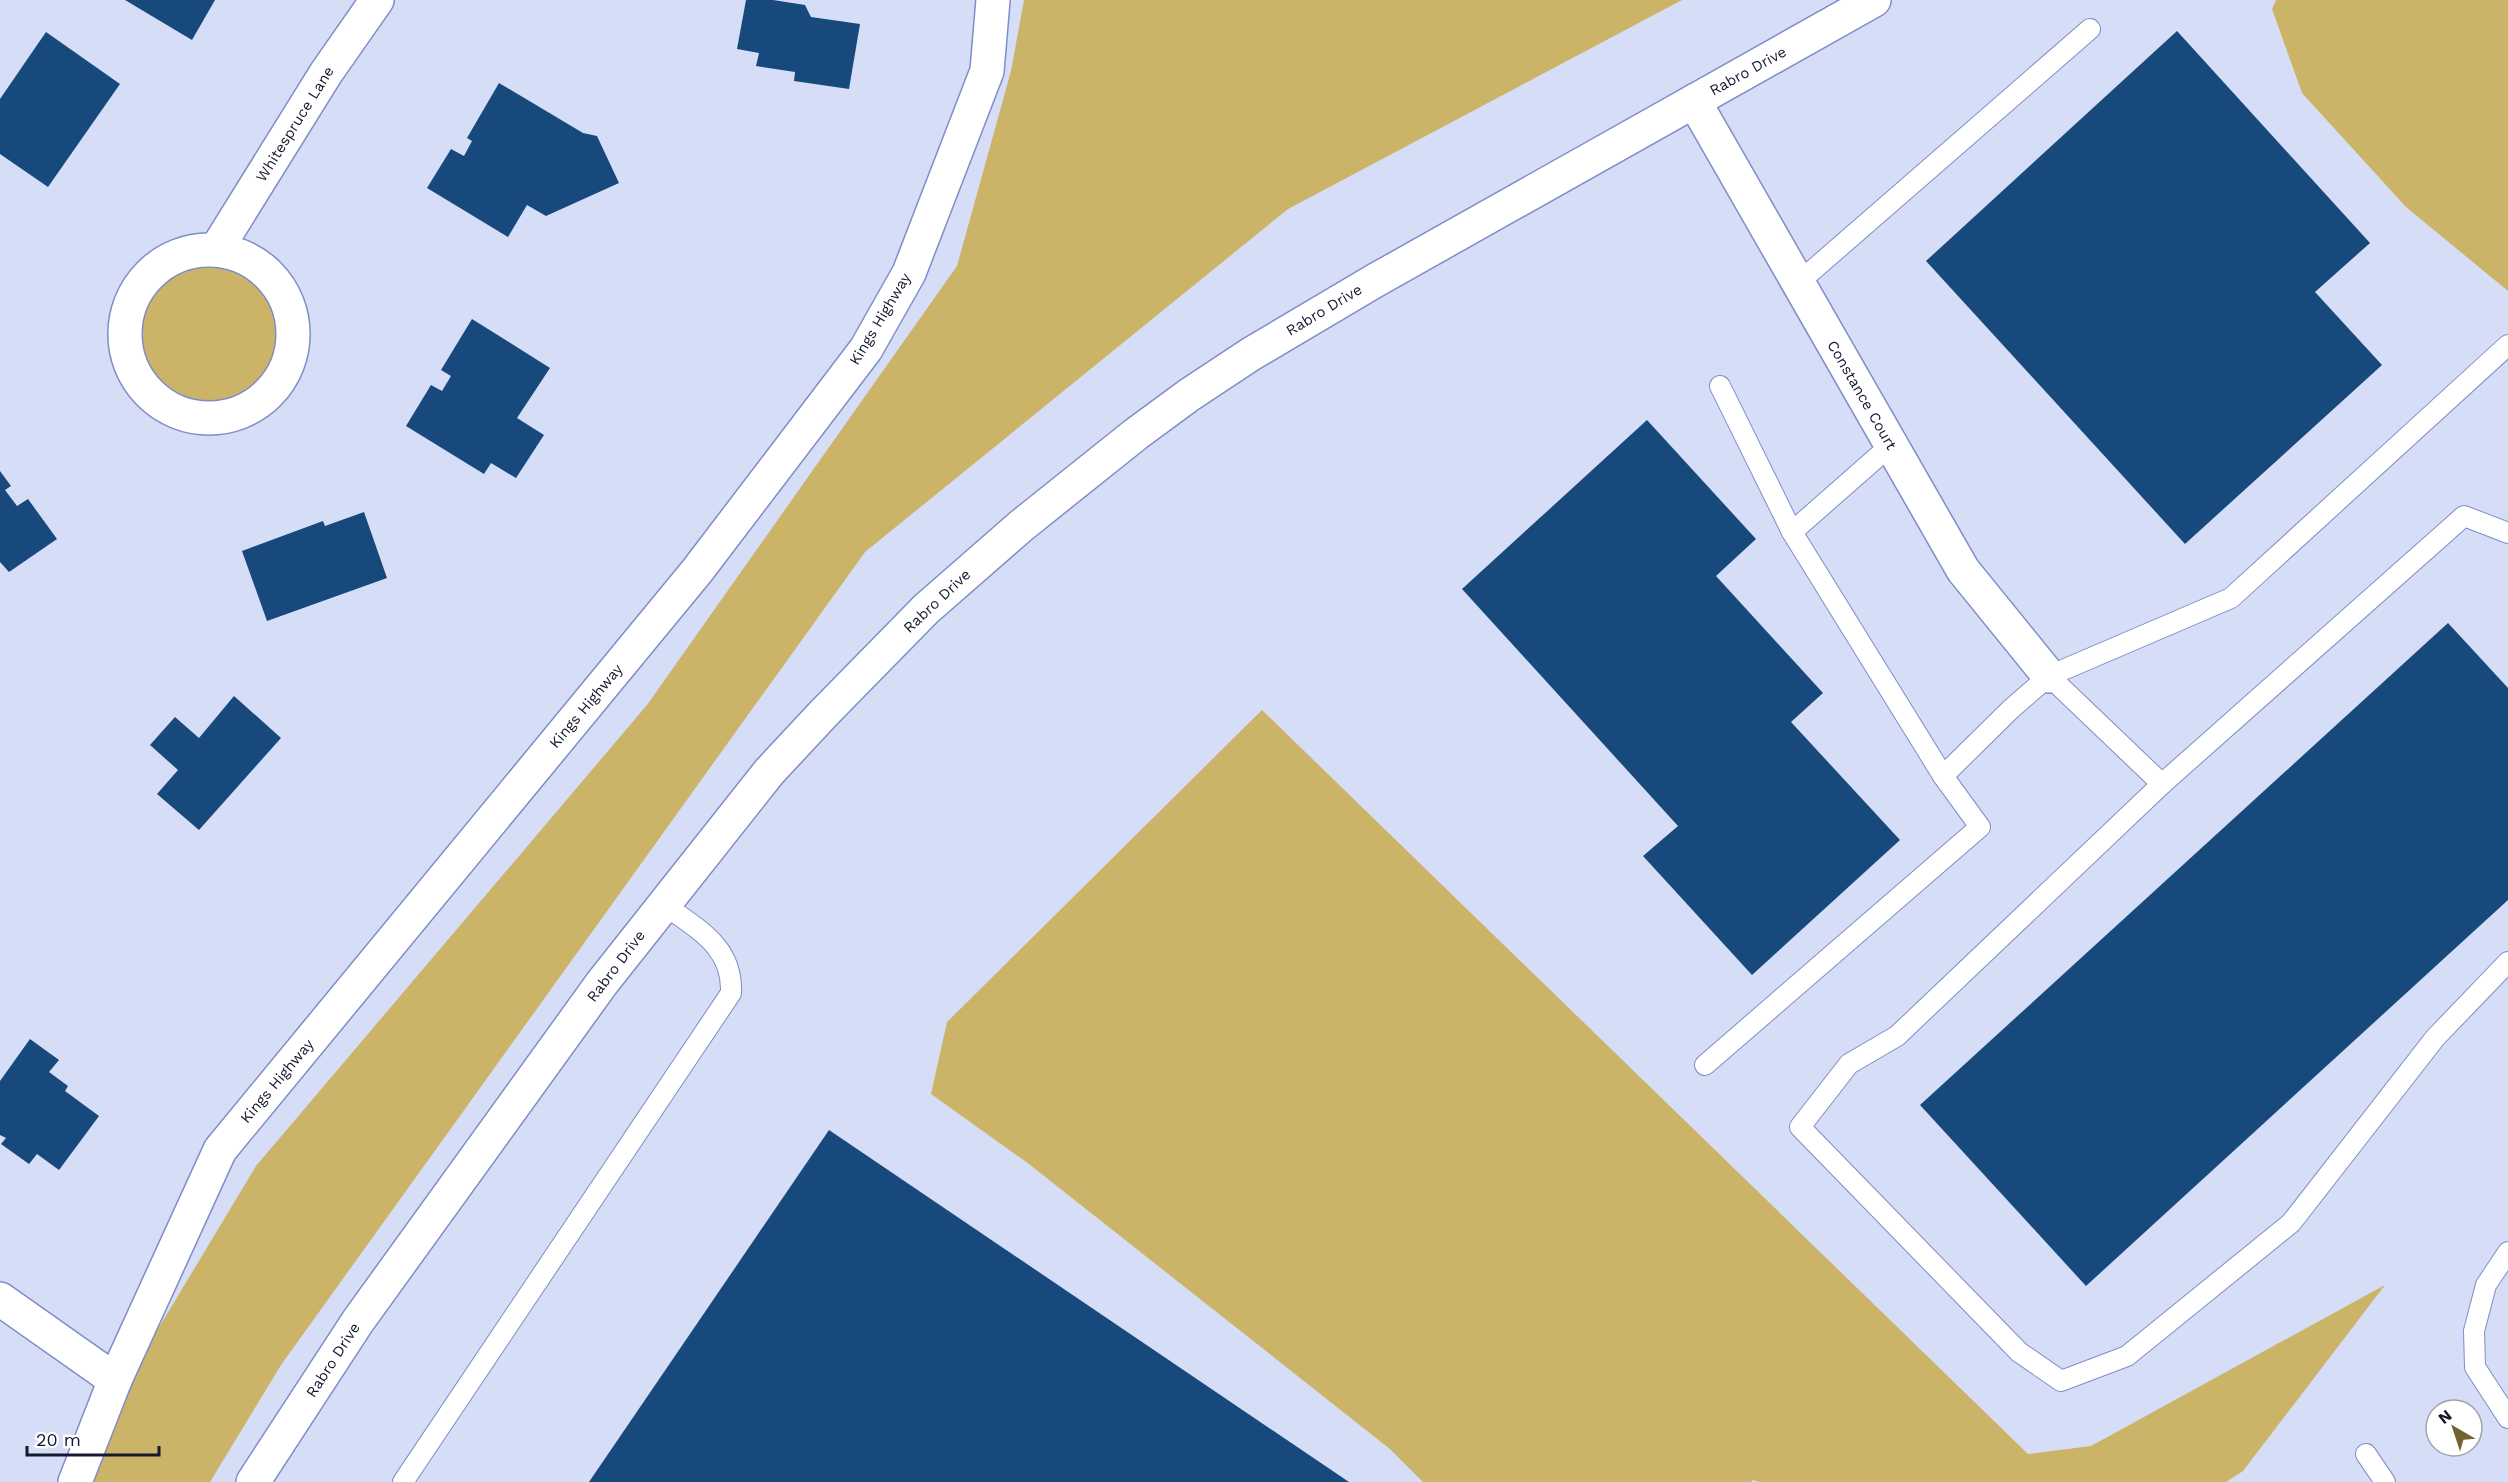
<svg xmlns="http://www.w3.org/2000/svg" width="2508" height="1482" font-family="'Work Sans',sans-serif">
	<rect width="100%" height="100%" fill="#d6ddf6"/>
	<g fill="#cbb368">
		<path d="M1024,0H1682L1288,209L865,552L281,1365L210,1482H66L256,1166L647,705L957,266L1011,71Z"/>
		<path d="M2276,0H2508V291L2406,207L2302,93L2272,9Z"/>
		<circle cx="211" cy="336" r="72"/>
		<path d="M1262,710L2028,1454L2091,1446L2385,1285L2243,1471L2226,1482H1759L1753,1480L1751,1482H1423L1390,1449L1029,1164L931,1094L947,1022Z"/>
	</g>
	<g fill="#17497d">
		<path d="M125,0H215L192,40Z"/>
		<path d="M746,0H773L805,5L811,17L860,24L849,89L794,81L795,72L756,66L759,53L737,49Z"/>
		<path d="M2177,31L2370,243L2315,292L2382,365L2185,544L1926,261Z"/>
		<path d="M46,32L120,84L48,187L0,154V99Z"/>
		<path d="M499,83L583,133L597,136L619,183L546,216L527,205L508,237L427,188L451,149L464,156L472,141L467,138Z"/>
		<path d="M472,319L550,368L517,418L544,435L516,478L491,463L484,474L406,426L431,385L442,391L451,376L441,370Z"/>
		<path d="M1647,420L1756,539L1716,576L1823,693L1791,722L1900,840L1752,975L1643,856L1678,826L1462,589Z"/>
		<path d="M0,471L11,486L5,490L17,506L28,499L57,539L9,572L0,562Z"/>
		<path d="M364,512L387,578L267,621L242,551L323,521L325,526Z"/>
		<path d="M2448,623L2508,688V900L2086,1286L1920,1105Z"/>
		<path d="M234,696L281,738L199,830L157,794L178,770L150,745L175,717L199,738Z"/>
		<path d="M30,1039L59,1060L49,1072L68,1086L65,1091L99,1116L59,1170L37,1154L29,1164L1,1144L6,1138L0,1135V1081Z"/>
		<path d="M829,1130L1349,1482H589Z"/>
	</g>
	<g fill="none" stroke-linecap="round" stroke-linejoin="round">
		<g stroke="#7e8dc7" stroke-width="22">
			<g id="lane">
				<path d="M1798,283L2090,29"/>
				<path d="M1720,386L1792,532"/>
				<path d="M2508,533L2464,516L2162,784L1897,1036L1849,1064L1800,1127L2019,1352L2061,1381L2127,1356L2291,1223L2435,1038L2508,962"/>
				<path d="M2049,676L2162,784"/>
				<path d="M1943,776L2011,709L2049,676L2231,598L2508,345"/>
				<path d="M1705,1065L1980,827L1943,776L1792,532L1891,445"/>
				<path d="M2508,1252L2486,1285L2474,1331L2475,1367L2508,1418"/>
				<path d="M2366,1454L2385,1482"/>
				<path d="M403,1482L731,993C733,946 697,929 663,904"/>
			</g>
		</g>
		<g stroke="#7e8dc7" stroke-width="36">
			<g id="street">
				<path d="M1694,101L1963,570L2049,676"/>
				<path d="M216,250L326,73L377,0"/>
				<circle cx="209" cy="334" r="84"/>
				<path d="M0,1299L115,1380"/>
				<path d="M75,1482L115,1380L220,1150L697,571L866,349L909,273L987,71L993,0"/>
			</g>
		</g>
		<g stroke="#7e8dc7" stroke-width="36">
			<path id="secondary" d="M253,1482L358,1321L602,983L769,772L824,713L926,609L1021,526L1136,434L1189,395L1251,354L1376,280L1874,0"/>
		</g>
		<use href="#lane" stroke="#fff" stroke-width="20"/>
		<use href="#street" stroke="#fff" stroke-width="33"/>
		<use href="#secondary" stroke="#fff" stroke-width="33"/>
	</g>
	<g text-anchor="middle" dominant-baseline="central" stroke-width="6" stroke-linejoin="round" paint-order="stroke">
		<g font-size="15" fill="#14192f" stroke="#fff">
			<text transform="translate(1748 71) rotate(-29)">Rabro Drive</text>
			<text transform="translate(295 124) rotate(-58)">Whitespruce Lane</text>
			<text transform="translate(1324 310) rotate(-31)">Rabro Drive</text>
			<text transform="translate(880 319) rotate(-59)">Kings Highway</text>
			<text transform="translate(1862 395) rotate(60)">Constance Court</text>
			<text transform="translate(937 601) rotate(-43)">Rabro Drive</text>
			<text transform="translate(586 706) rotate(-50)">Kings Highway</text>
			<text transform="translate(616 966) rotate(-53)">Rabro Drive</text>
			<text transform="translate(277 1081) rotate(-50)">Kings Highway</text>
			<text transform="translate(333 1360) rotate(-57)">Rabro Drive</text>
		</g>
	</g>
	<g transform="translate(2454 1428) rotate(321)"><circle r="28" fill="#ffffff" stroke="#a1a3ac" stroke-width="1.5"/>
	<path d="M0-4.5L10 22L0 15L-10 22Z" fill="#726330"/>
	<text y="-9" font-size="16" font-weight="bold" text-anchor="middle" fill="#14192f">N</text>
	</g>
	<path d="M27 1446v9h132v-9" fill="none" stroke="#14192f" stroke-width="3"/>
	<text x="36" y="1446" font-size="18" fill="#14192f" stroke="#ffffff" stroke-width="4.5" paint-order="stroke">20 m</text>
</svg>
